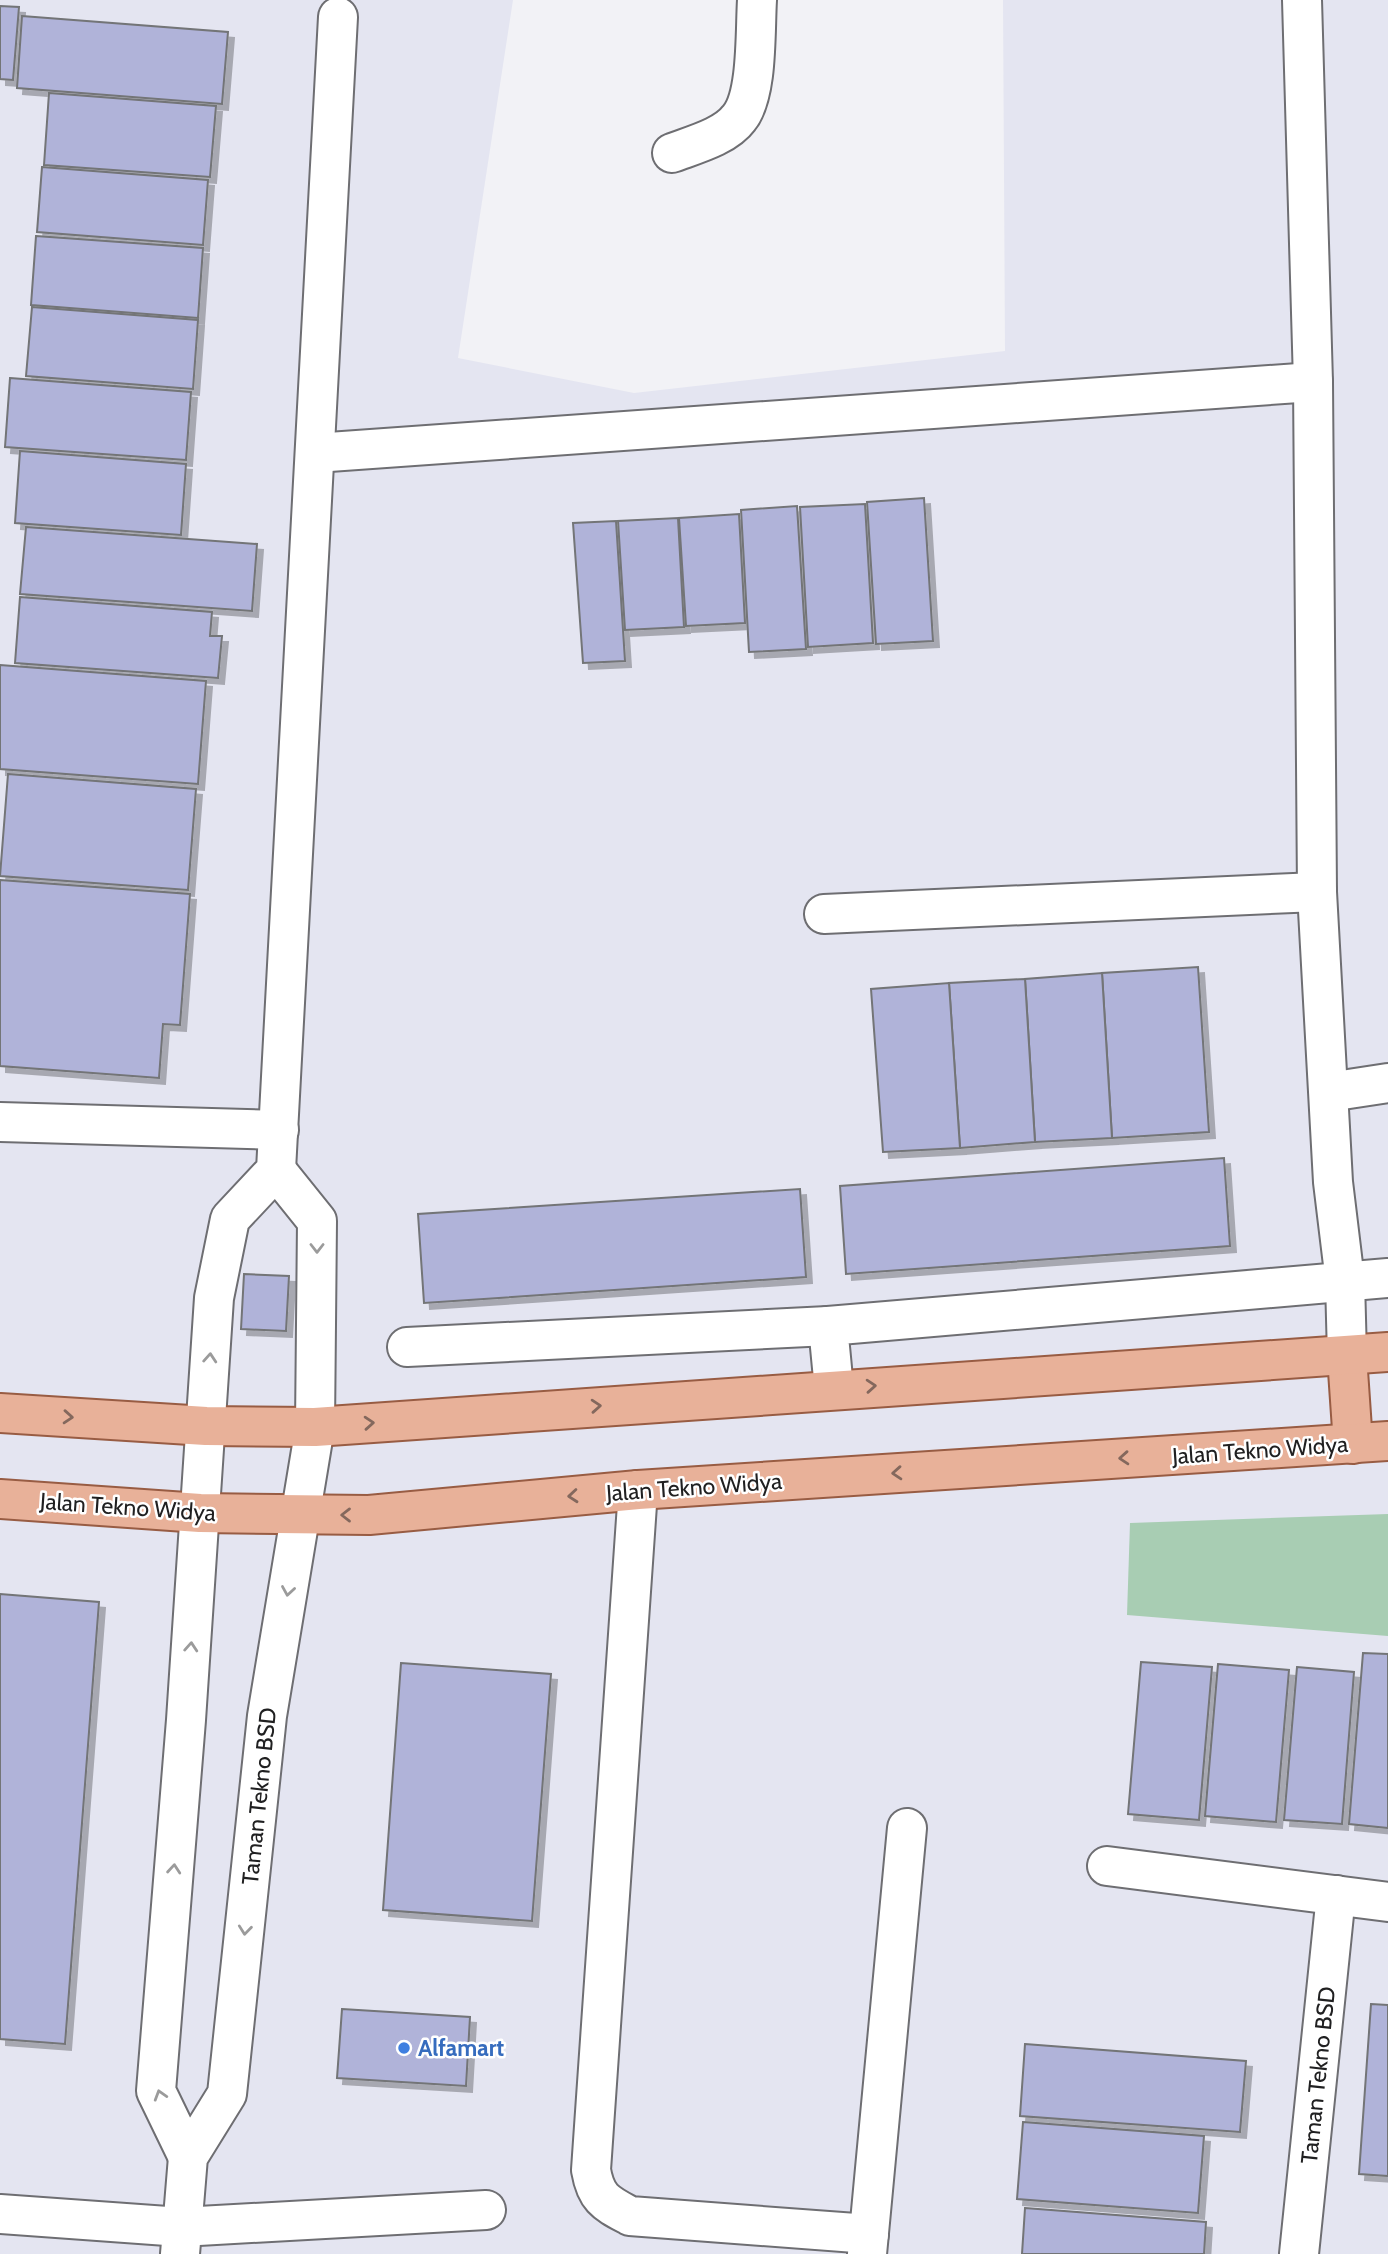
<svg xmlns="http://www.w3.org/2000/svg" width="1388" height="2254" font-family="Cabin,sans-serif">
	<defs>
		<filter id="shadow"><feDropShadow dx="6" dy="6" stdDeviation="0" flood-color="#0004"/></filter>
	</defs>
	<rect width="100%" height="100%" fill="#f2f2f6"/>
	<path fill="#e4e5f1" d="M0,0H513L458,358L634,393L1005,351L1003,0H1388V2254H0Z"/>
	<path fill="#a8cdb3" d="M1388,1514V1636L1127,1615L1130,1523Z"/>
	<g fill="#b0b3d9" stroke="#737477" stroke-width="2" filter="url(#shadow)">
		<path d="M0,6L19,7L13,80L0,79Z"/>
		<path d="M22,16L228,32L222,104L17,88Z"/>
		<path d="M49,93L216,106L210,177L44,165Z"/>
		<path d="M42,167L208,180L203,245L37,232Z"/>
		<path d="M36,236L203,248L198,318L31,305Z"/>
		<path d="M32,307L198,320L193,389L26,376Z"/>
		<path d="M10,378L191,392L186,460L5,447Z"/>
		<path d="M20,451L186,464L181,535L15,523Z"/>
		<path d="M924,498L933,641L876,644L867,502Z"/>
		<path d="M865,504L873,643L808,647L800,507Z"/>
		<path d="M797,506L806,649L749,652L741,510Z"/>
		<path d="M739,514L745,623L686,626L679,518Z"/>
		<path d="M678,518L684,627L625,630L618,521Z"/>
		<path d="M616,521L625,661L583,663L573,523Z"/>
		<path d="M26,527L257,544L252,611L20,594Z"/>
		<path d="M20,597L212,612L210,636H222L218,678L15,663Z"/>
		<path d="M0,665L206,681L198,784L0,769Z"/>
		<path d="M8,774L196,789L188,890L0,876Z"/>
		<path d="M0,880L190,894L180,1025L163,1024L159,1078L0,1066Z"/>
		<path d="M1198,967L1209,1132L1112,1138L1102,973Z"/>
		<path d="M1102,973L1112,1138L1035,1142L1025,979Z"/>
		<path d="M1025,979L1035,1142L960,1148L949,983Z"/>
		<path d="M949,983L960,1148L883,1152L871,989Z"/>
		<path d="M1224,1158L1230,1246L846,1274L840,1186Z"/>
		<path d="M800,1189L806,1277L424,1303L418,1214Z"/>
		<path d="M244,1274L289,1276L286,1331L241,1329Z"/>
		<path d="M0,1594L99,1602L65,2044L0,2039Z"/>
		<path d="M1363,1653L1388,1654V1828L1349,1824Z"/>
		<path d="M1141,1662L1212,1667L1199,1820L1128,1814Z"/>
		<path d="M401,1663L551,1674L532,1921L383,1910Z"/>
		<path d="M1218,1664L1289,1670L1276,1822L1205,1816Z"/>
		<path d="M1297,1667L1354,1672L1342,1824L1284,1820Z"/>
		<path d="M1371,2004L1388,2005V2176L1359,2174Z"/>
		<path d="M342,2009L470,2017L466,2086L337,2078Z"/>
		<path d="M1025,2044L1246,2061L1240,2132L1020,2116Z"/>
		<path d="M1023,2122L1204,2136L1198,2213L1017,2199Z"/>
		<path d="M1025,2208L1206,2222L1204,2254H1022Z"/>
	</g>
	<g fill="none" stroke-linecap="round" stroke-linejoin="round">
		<g stroke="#6e6e72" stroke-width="42">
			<g id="minor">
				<path d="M1302,0L1313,382L1317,892L1333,1182L1345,1281L1347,1356"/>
				<path d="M672,153C693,145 725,137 739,118C758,95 755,31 757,0"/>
				<path d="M315,453L1313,382"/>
				<path d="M824,914L1317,892"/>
				<path d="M1329,1092L1388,1083"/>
				<path d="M0,1122L279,1130"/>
				<path d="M407,1347L828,1326"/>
				<path d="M834,1389L828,1326L1388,1278"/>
				<path d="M638,1490L591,2170C596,2199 606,2203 630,2216L869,2234"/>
				<path d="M1107,1866L1388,1902"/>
				<path d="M188,2157L156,2091L186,1720L214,1298L230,1219L276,1170L338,17"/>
				<path d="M0,2214L181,2227L486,2210"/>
				<path d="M180,2254L188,2157L227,2094L267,1716L315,1427L317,1221L276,1170"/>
				<path d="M867,2254L907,1828"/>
				<path d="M1299,2254L1336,1895"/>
			</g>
		</g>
		<g stroke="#985c43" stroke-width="42">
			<g id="major">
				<path d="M1347,1356L1353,1444"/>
				<path d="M0,1413L206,1426L315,1427L1388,1352"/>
				<path d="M0,1499L200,1513L369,1515L638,1490L1388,1441"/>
			</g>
		</g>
		<use href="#minor" stroke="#fff" stroke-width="38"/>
		<use href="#major" stroke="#e8b199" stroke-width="38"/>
	</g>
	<defs><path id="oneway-chevron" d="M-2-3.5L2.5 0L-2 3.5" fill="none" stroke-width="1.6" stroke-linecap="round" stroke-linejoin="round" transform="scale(1.75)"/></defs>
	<g stroke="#9b9b9b">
		<use href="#oneway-chevron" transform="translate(317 1248) rotate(90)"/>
		<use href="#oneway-chevron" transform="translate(210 1358) rotate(-86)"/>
		<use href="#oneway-chevron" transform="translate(288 1591) rotate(99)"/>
		<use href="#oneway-chevron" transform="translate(191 1647) rotate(-86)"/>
		<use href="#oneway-chevron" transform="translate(174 1869) rotate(-85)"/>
		<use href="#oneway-chevron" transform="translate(245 1930) rotate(96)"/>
		<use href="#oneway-chevron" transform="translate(160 2095) rotate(-107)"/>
	</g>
	<g stroke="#84685d">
		<use href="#oneway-chevron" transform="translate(871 1386) rotate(-4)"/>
		<use href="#oneway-chevron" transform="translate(596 1406) rotate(-4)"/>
		<use href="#oneway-chevron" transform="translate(68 1417) rotate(4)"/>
		<use href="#oneway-chevron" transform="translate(369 1423) rotate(-4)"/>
		<use href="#oneway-chevron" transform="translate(1124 1458) rotate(176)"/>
		<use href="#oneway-chevron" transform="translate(897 1473) rotate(176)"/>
		<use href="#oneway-chevron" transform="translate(573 1496) rotate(175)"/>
		<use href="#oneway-chevron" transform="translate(346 1515) rotate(180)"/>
	</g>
	<circle fill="#3f7fe0" stroke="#fff" stroke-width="2.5" cx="404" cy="2048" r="7"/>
	<g text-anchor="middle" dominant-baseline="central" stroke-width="5" stroke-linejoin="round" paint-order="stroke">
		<g font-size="23" fill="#202021" stroke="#fff">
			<text transform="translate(1260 1450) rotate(-4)">Jalan Tekno Widya</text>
			<text transform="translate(694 1487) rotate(-4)">Jalan Tekno Widya</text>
			<text transform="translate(128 1507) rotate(4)">Jalan Tekno Widya</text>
			<text transform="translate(259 1796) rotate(-84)">Taman Tekno BSD</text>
			<text transform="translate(1318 2075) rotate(-84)">Taman Tekno BSD</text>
		</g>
		<g font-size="23" font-weight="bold" fill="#366cbe" stroke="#fff" text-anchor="start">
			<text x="418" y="2048">Alfamart</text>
		</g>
	</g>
</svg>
